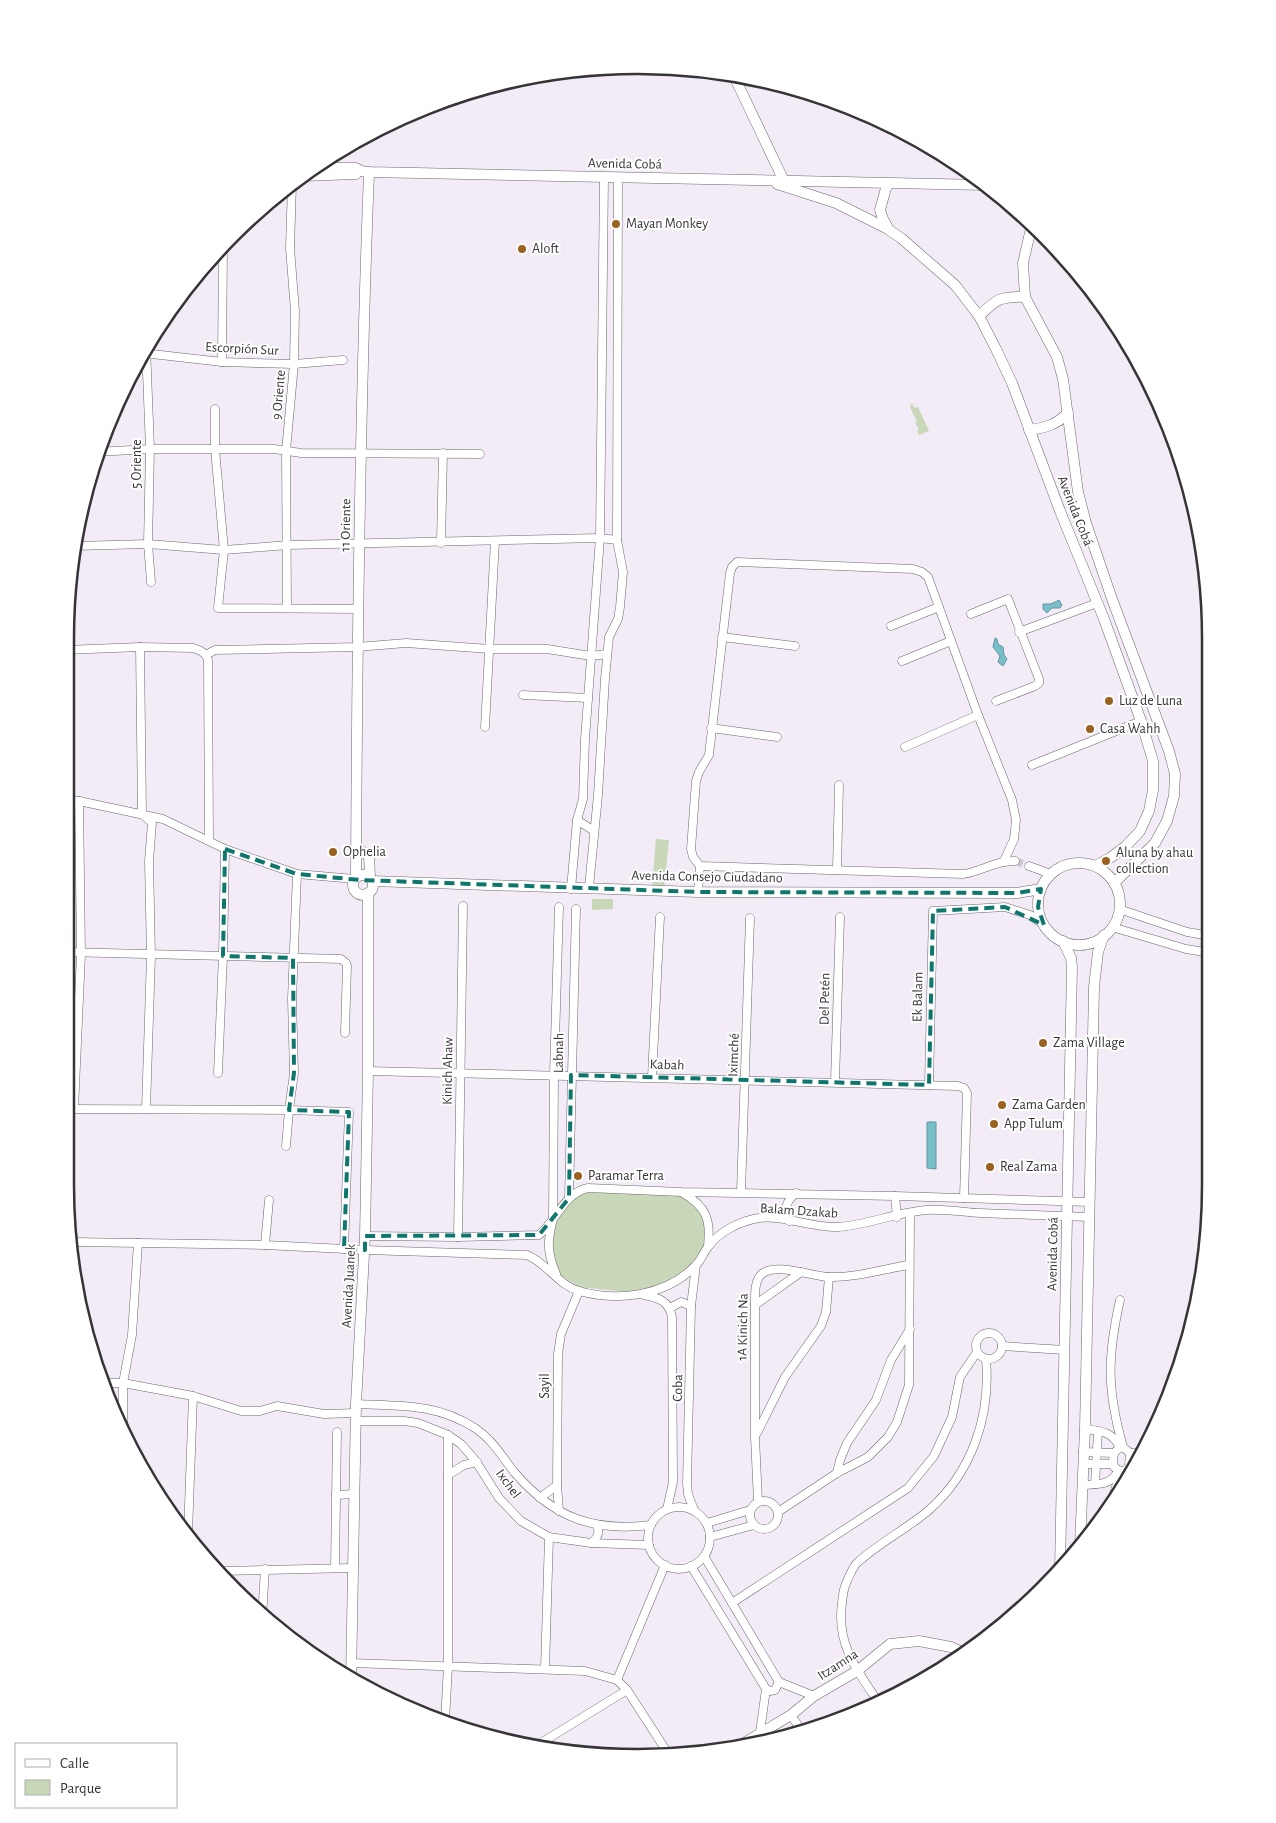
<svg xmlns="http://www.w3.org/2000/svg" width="1276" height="1823" font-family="'Alegreya Sans',sans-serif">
	<rect width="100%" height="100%" fill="#f3ebf6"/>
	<g fill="#c8d7b8">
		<path d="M912,403L914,408L918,407L929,431L919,435L917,431L919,429L915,423L917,422L910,407Z"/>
		<path d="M656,839L669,840L664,889L652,888Z"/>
		<path d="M592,899H613V909L592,910Z"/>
		<path d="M580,1192L681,1195L706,1217V1244L694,1265L674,1277L657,1286L627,1292L580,1287L561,1276L553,1257L552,1234L556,1219Z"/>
	</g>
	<g fill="#77bfc9" stroke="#64959e">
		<path d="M1059,600L1062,605L1060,608H1052L1047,613L1043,609V604H1051Z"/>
		<path d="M995,638L997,639L998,644L1003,647L1004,655L1007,659L1003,666L998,662L1000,656L993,647Z"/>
		<path d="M927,1122H936V1169L927,1168Z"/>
	</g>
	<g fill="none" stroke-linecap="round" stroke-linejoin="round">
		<path stroke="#cdc6d0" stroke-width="8" stroke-dasharray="8 4" stroke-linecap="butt" d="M1015,861L1029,866"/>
		<g stroke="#6c656e" stroke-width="9">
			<g id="street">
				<path d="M146,347L150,449L148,544L151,582"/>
				<path d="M143,353L222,362L294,364L343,360"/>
				<path d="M222,362L223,246"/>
				<path d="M215,409V449L224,550L218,608L359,609"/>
				<path d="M96,452L150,449H274L301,453L480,454"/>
				<path d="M617,540L618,178"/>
				<path d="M441,543L443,453"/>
				<path d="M74,546L148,544L224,550L288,545L600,538L617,540L623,572L620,607L618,619L609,637L605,679L598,795L589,887"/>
				<path d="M287,607L286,451L294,364L295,311L290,248L292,184"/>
				<path d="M971,614L1008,599L1039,679V683L1035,686L996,701"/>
				<path d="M891,626L939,607"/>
				<path d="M1019,632L1097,603"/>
				<path d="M722,637L795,646"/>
				<path d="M140,647L142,814L152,823L149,861L151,956L146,1109"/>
				<path d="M65,650L140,647L193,648L201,651L206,655L208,660L209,840"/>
				<path d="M206,655L215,650L357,647L406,643L490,649H547L591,656L607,654"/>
				<path d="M902,661L951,641"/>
				<path d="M523,695L588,698"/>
				<path d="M485,727L495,541"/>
				<path d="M711,728L777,737"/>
				<path d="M905,747L978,715"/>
				<path d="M1032,765L1141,721"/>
				<path d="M65,800L79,801L163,819L225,849L297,874L355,879"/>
				<path d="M68,800L69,650L74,544"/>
				<path d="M577,820L594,831"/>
				<path d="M700,866L963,874C981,872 996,860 1015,861"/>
				<path d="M1029,866L1051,874"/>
				<path d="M837,870L839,785"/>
				<path d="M571,889L577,820L583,799L585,739L600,538L604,177"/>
				<path d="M698,892L700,866L693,857L691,849L696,781L699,772L709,755L730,573L732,567L737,562L913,569L922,572L928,577L978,715L1012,800L1016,820L1014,839L1004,861"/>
				<path d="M1119,909L1187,932L1211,936"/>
				<path d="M1112,927L1186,949L1211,953"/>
				<path d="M65,952L341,959L346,963L347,966L345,1033"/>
				<path d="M368,1071L958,1086L964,1088L967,1093L964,1198"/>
				<path d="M218,1073L223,956L225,849"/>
				<path d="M652,1077L660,917"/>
				<path d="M835,1082L840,917"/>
				<path d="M929,1085L933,911L1005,907L1030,915L1044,925"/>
				<path d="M65,1109L289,1110L349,1112L344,1249"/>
				<path d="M74,1109L81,954L79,801"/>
				<path d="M286,1146L289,1110L294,1073L292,999L297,874"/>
				<path d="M66,1148L68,1109"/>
				<path d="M69,1171V1216"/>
				<path d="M741,1192L750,918"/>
				<path d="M683,1193C707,1207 711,1220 708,1246"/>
				<path d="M895,1196L897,1217"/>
				<path d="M569,1198L576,909"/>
				<path d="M789,1221C786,1207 784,1203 796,1193"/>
				<path d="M365,1236L458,1237L539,1235C557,1220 564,1193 588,1188L682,1192L895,1196L1090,1202"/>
				<path d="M458,1237L463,906"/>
				<path d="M73,1242L265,1245L269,1200"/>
				<path d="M265,1245L365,1250L527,1255C547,1263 558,1285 579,1291C618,1302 666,1296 695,1266C701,1261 703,1253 708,1247C720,1231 740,1221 759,1218C785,1215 812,1228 838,1227C868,1225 897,1212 927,1210C944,1209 963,1212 980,1213C1016,1214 1053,1216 1089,1217"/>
				<path d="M556,1274C547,1252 547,1242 553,1219L554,1075L559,907"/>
				<path d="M644,1295C659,1298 669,1301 672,1317L673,1482L667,1509"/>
				<path d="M1120,1300C1107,1358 1107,1390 1123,1447"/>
				<path d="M755,1305L801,1272"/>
				<path d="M670,1308L681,1302L691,1306"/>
				<circle cx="989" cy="1346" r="13"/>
				<path d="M1002,1346L1065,1350"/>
				<path d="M101,1383H123L193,1396L241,1411H260L277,1406L324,1414L356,1413"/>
				<path d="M356,1404C400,1406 436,1403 475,1428C493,1440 502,1457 515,1473C554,1518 593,1532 651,1525"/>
				<path d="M356,1421H404L418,1423L448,1435L461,1444L475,1460L499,1498L521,1521L549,1537L591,1543L649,1545"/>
				<path d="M1085,1429C1099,1431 1112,1431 1119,1446"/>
				<path d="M123,1432V1383L132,1335L138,1243"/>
				<path d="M757,1433L785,1377L821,1326L826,1312L829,1277"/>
				<path d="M1123,1447L1130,1453L1129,1466L1126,1470L1120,1471L1114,1467C1112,1458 1113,1449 1123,1447Z"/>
				<path d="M1083,1452L1114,1453"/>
				<path d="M1130,1453H1141"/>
				<path d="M1083,1464H1113"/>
				<path d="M837,1473L840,1460L847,1443L876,1400L891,1360L910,1329"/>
				<path d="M448,1475L464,1465L477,1462"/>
				<path d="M1095,1484L1098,1431"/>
				<path d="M1082,1485C1096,1484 1111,1486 1118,1471"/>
				<path d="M336,1495L354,1494"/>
				<path d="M540,1498L557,1485"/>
				<circle cx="764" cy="1515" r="14"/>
				<path d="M758,1502L755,1437V1305C755,1295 754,1279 763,1273C778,1263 812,1276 828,1277C855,1278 883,1269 909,1265"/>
				<circle cx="679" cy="1538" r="31"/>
				<path d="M694,1510L688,1494L687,1483L691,1306L696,1265"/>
				<path d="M1109,1510L1120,1474"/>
				<path d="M559,1511L557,1485L558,1354L561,1334L579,1291"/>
				<path d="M778,1512L837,1473L868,1457L888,1437L897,1422L909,1385L910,1214"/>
				<path d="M707,1523L750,1510"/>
				<path d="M188,1533L193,1396"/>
				<path d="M710,1537L754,1525"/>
				<path d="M591,1543C598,1538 600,1533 597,1525"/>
				<path d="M704,1556L779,1682L814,1696"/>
				<path d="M691,1566L766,1689L760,1732"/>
				<path d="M335,1568L337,1432"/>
				<path d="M221,1571L352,1568"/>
				<path d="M732,1603L908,1488L934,1456L952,1417L960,1377L977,1352"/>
				<path d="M262,1617L265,1569"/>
				<path d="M351,1663L585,1671L617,1680L627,1690L669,1755"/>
				<path d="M545,1669L549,1537"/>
				<path d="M617,1680L665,1565"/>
				<path d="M766,1689L770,1691L775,1690L779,1682"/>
				<path d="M879,1703C857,1671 836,1644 842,1603C843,1595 843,1589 847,1581C850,1575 853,1566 858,1562C880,1542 907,1529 929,1510C972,1472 991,1416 986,1359"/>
				<path d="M791,1715L801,1730"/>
				<path d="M445,1721L448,1666V1435"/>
				<path d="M536,1746L627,1690"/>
			</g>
		</g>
		<g stroke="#6c656e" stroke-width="11">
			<g id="secondary">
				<path d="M733,74L784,181"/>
				<path d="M312,168H356L361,171L369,172L985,185"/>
				<path d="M302,176L356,174"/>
				<path d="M777,184L836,203L888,229"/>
				<path d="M889,184L886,188L880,210L883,219L889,230L901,238L955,285L979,316L996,349L1012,383L1060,511L1104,619L1141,721L1153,761V790L1149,811L1140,831L1126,846L1110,858L1095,866"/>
				<path d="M1032,224L1023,263L1025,297L1057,357L1063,379L1078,492L1086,523L1112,599L1169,751L1175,774L1174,796L1167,821L1155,843L1114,883"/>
				<path d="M979,316C997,299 1000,296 1025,297"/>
				<path d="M1029,430C1045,428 1056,425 1068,413"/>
				<path d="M356,849L369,855L370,877"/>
				<circle cx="1079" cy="904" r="41"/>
				<circle cx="363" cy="885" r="10"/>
				<path d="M356,878C357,643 360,407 369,172"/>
				<path d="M372,881L698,892L1017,893L1041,889"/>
				<path d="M1080,1545L1085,1429L1094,987L1098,952L1104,935"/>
				<path d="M1060,1570L1072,967L1071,958L1063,941"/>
				<path d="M351,1681L356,1404L365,1236L368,1071V893"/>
				<path d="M734,1749L791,1715L814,1696L857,1671L890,1644L919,1641L951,1647L966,1654"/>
			</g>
		</g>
		<g stroke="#6c656e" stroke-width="12">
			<path id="primary" d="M1032,229L1035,226"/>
		</g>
		<use href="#street" stroke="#fff" stroke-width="8"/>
		<use href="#secondary" stroke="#fff" stroke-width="10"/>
		<use href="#primary" stroke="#fff" stroke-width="11"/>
	</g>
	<path fill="none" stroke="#0f766e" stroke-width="4" stroke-dasharray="10 6" stroke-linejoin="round" d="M225,849L297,874L360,880L698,892L1017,893L1041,889L1038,907L1044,925L1005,907L933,911L929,1085L571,1075L569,1198L539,1235L365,1236V1250L344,1249L349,1112L289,1110L294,1073L293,958L223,956Z"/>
	<g fill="#9b6120" stroke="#fff" stroke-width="2">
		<circle cx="616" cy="224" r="5"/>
		<circle cx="522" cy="249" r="5"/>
		<circle cx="1109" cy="701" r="5"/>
		<circle cx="1090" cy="729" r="5"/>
		<circle cx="333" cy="852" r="5"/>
		<circle cx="1106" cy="861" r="5"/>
		<circle cx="1043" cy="1043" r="5"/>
		<circle cx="1002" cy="1105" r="5"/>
		<circle cx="994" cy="1124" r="5"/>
		<circle cx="990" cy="1167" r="5"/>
		<circle cx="578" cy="1176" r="5"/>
	</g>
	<g text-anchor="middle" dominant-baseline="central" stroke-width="4" stroke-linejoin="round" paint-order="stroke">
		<g font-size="14" fill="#373438" stroke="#fff">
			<text transform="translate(625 164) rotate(1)">Avenida Cobá</text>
			<text transform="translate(242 349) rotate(3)">Escorpión Sur</text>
			<text transform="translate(279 395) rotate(-85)">9 Oriente</text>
			<text transform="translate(137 464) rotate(-90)">5 Oriente</text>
			<text transform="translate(1075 511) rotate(68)">Avenida Cobá</text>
			<text transform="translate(346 525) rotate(-89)">11 Oriente</text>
			<text transform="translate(707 877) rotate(1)">Avenida Consejo Ciudadano</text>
			<text transform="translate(918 997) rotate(-89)">Ek Balam</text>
			<text transform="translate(825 999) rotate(-89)">Del Petén</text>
			<text transform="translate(559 1053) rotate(-89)">Labnah</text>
			<text transform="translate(734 1055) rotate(-88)">Iximché</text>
			<text transform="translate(667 1065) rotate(2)">Kabah</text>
			<text transform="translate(448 1071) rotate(-89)">Kinich Ahaw</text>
			<text transform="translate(799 1211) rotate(4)">Balam Dzakab</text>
			<text transform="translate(1053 1254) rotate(-89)">Avenida Cobá</text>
			<text transform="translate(349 1286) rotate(-87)">Avenida Juanek</text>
			<text transform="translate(743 1327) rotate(-89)">1A Kinich Na</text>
			<text transform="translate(545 1386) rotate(-90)">Sayil</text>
			<text transform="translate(678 1388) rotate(-89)">Coba</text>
			<text transform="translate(508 1484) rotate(54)">Ixchel</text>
			<text transform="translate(838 1665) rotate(-33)">Itzamna</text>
		</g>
		<g font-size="14" fill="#373438" stroke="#fff" text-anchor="start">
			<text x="626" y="224">Mayan Monkey</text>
			<text x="532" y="249">Aloft</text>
			<text x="1119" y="701">Luz de Luna</text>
			<text x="1100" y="729">Casa Wahh</text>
			<text x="343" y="852">Ophelia</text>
			<text x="1116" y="853">Aluna by ahau<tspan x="1116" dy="16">collection</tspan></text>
			<text x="1053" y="1043">Zama Village</text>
			<text x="1012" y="1105">Zama Garden</text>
			<text x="1004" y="1124">App Tulum</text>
			<text x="1000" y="1167">Real Zama</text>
			<text x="588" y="1176">Paramar Terra</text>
		</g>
	</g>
	<path d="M0 0H1276V1823H0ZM638 74H638A564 564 0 0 1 1202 638V1185A564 564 0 0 1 638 1749H638A564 564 0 0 1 74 1185V638A564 564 0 0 1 638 74Z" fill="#fff" fill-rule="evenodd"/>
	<path fill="none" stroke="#373438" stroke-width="2.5" d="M638 74H638A564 564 0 0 1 1202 638V1185A564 564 0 0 1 638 1749H638A564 564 0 0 1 74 1185V638A564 564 0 0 1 638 74Z"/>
	<rect x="15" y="1743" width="162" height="65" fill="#ffffff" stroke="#afaeaf"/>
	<rect x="25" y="1759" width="25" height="8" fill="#ffffff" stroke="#afaeaf"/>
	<text x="60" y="1768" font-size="15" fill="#373438">Calle</text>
	<rect x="25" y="1780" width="25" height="15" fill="#c8d7b8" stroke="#afaeaf"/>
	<text x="60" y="1793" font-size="15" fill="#373438">Parque</text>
</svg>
